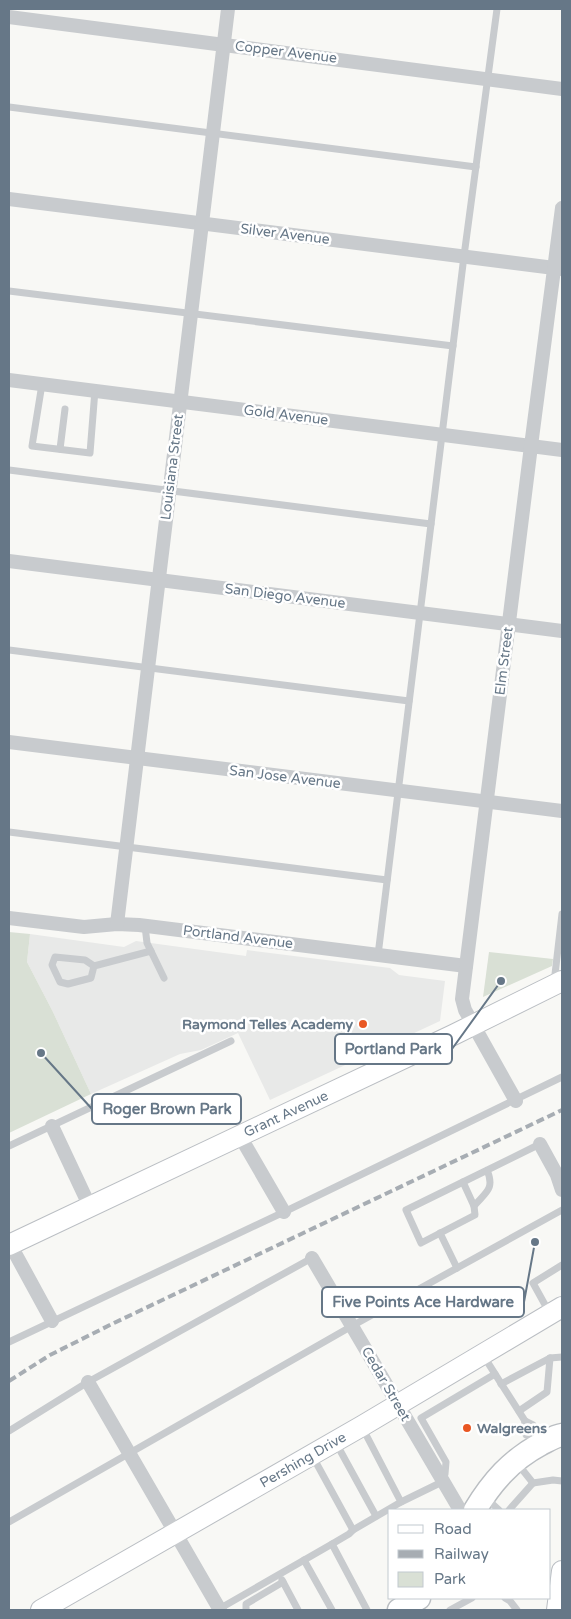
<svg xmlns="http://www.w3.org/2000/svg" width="571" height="1619" font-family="'Varela Round',sans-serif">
	<rect width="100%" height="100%" fill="#f8f8f5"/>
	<path fill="#e8e9e8" d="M30,934L124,947L136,941L246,956L247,950L390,968L399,975L445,981L440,1021L270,1100L238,1033L201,1050L180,1054L91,1094L53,1012L27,962Z"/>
	<g fill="#d9e0d5">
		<path d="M9,932L30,934L27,962L53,1012L91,1094L9,1133Z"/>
		<path d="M489,952L553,959L552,966L483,997Z"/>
	</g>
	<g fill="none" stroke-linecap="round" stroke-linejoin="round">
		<g stroke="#babec3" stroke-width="22">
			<g id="secondary">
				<path d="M9,1245L453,1035L562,981"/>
				<path d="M41,1610L362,1426L562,1307"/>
				<path d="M557,1610L562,1571"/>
			</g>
		</g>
		<g stroke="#babec2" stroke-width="25">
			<g id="primary">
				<path d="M475,1510C492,1482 511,1460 541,1444C547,1441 555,1436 562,1435"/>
				<path d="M399,1610L419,1598"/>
			</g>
		</g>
		<g stroke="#c8cbce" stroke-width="7">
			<path d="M9,107L476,167"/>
			<path d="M9,291L453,346"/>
			<path d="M42,384L32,446L90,453L95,390"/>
			<path d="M60,449L65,409"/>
			<path d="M9,470L431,524"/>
			<path d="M9,650L409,701"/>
			<path d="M9,832L387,880"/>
			<path d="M145,926L147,943L164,978"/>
			<path d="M378,955L464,256L497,9"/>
			<path d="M94,966L91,978L68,984L60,982L52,965L55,957L85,960L94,966L151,951"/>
			<path d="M554,983L562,914"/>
			<path d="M9,1146L231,1041"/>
			<path d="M487,1170C495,1189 486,1192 474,1206L463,1182L540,1144"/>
			<path d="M463,1182L406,1210L421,1243L475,1215L474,1206"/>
			<path d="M440,1233L457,1268"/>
			<path d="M549,1312L533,1283L562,1265"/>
			<path d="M9,1342L284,1212L562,1077"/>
			<path d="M483,1355L525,1421L533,1425L537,1429L535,1438"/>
			<path d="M550,1358L562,1357"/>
			<path d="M501,1384L550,1358L547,1392L519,1411"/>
			<path d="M525,1421L524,1429L526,1435L535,1438L537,1441"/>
			<path d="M362,1427L401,1502"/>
			<path d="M9,1431L88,1382L312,1258"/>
			<path d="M336,1443L376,1516"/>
			<path d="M313,1457L353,1530"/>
			<path d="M517,1463L533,1483L553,1480L562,1481"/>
			<path d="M486,1498L499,1510"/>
			<path d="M509,1510L533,1483"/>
			<path d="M9,1522L352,1326L562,1210"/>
			<path d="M332,1544L367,1610"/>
			<path d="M304,1560L332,1610"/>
			<path d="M282,1580L298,1610"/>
			<path d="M505,1598L510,1601L517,1610"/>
			<path d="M219,1609L332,1544L349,1534L353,1530L401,1502L442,1482L445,1474L446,1462L421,1418L495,1374"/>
			<path d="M246,1610V1604L283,1582"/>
			<path d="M450,1610L472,1598"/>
		</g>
		<g stroke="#c8cbce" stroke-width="14">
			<path d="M9,17L562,89"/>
			<path d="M9,199L562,269"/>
			<path d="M9,380L562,450"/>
			<path d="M9,561L562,631"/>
			<path d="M9,742L562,811"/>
			<path d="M9,918L84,927L117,924L139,925L466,966"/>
			<path d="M117,924L228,9"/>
			<path d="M516,1101L465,1010L462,999L531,446L562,208"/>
			<path d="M52,1126L90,1207"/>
			<path d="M240,1136L284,1212"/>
			<path d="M540,1144L557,1175L562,1190"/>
			<path d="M10,1244L52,1321"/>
			<path d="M312,1258L460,1510"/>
			<path d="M88,1382L220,1610"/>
		</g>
		<use href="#secondary" stroke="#fff" stroke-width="20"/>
		<use href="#primary" stroke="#fff" stroke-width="22"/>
		<path stroke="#a7adb3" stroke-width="4" stroke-dasharray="8 4" stroke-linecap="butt" d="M9,1381L50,1355L114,1323L562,1110"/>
	</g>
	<g fill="#e95723" stroke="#fff" stroke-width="2">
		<circle cx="363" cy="1024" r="5"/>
		<circle cx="467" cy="1428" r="5"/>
	</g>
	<g text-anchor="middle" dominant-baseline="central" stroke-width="5" stroke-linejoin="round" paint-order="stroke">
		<g font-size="14" fill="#667787" stroke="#fff">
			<text transform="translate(286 52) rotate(7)">Copper Avenue</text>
			<text transform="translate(285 234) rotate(7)">Silver Avenue</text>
			<text transform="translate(286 415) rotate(7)">Gold Avenue</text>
			<text transform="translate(172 467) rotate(-83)">Louisiana Street</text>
			<text transform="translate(285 596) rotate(7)">San Diego Avenue</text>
			<text transform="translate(504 661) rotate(-83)">Elm Street</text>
			<text transform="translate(285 777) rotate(7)">San Jose Avenue</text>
			<text transform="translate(238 937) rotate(7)">Portland Avenue</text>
			<text transform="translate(286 1114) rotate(-25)">Grant Avenue</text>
			<text transform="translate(386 1384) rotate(60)">Cedar Street</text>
			<text transform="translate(303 1460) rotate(-30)">Pershing Drive</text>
		</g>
		<g font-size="14" font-weight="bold" fill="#667787" stroke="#fff" text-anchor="end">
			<text x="353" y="1024">Raymond Telles Academy</text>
			<text x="477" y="1428" text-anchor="start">Walgreens</text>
		</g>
	</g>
	<path fill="none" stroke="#667787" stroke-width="2" d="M501 981L452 1049M41 1053L92 1109M535 1242L524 1302"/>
	<g fill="#667787" stroke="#fff" stroke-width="2">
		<circle cx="501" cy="981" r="5"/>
		<circle cx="41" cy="1053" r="5"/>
		<circle cx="535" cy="1242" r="5"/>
	</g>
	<g fill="#fff" stroke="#667787" stroke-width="2">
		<rect x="335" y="1034" width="117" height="30" rx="5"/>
		<rect x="92" y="1094" width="149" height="30" rx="5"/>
		<rect x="322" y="1287" width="202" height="30" rx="5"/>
	</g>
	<g font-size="15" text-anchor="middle" font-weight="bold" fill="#667787">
		<text x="393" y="1054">Portland Park</text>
		<text x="167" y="1114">Roger Brown Park</text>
		<text x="423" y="1307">Five Points Ace Hardware</text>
	</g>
	<rect width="571" height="1619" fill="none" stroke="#667787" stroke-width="20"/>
	<rect x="388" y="1509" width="162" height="90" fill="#ffffff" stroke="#c2c9cf"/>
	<rect x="398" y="1525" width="25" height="8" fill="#ffffff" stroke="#c2c9cf"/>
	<text x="434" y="1534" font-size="15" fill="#667787">Road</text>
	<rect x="398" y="1550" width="25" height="8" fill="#a7adb3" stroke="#c2c9cf"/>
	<text x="434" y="1559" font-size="15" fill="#667787">Railway</text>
	<rect x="398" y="1572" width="25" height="15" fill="#d9e0d5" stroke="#c2c9cf"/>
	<text x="434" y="1584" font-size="15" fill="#667787">Park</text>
</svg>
